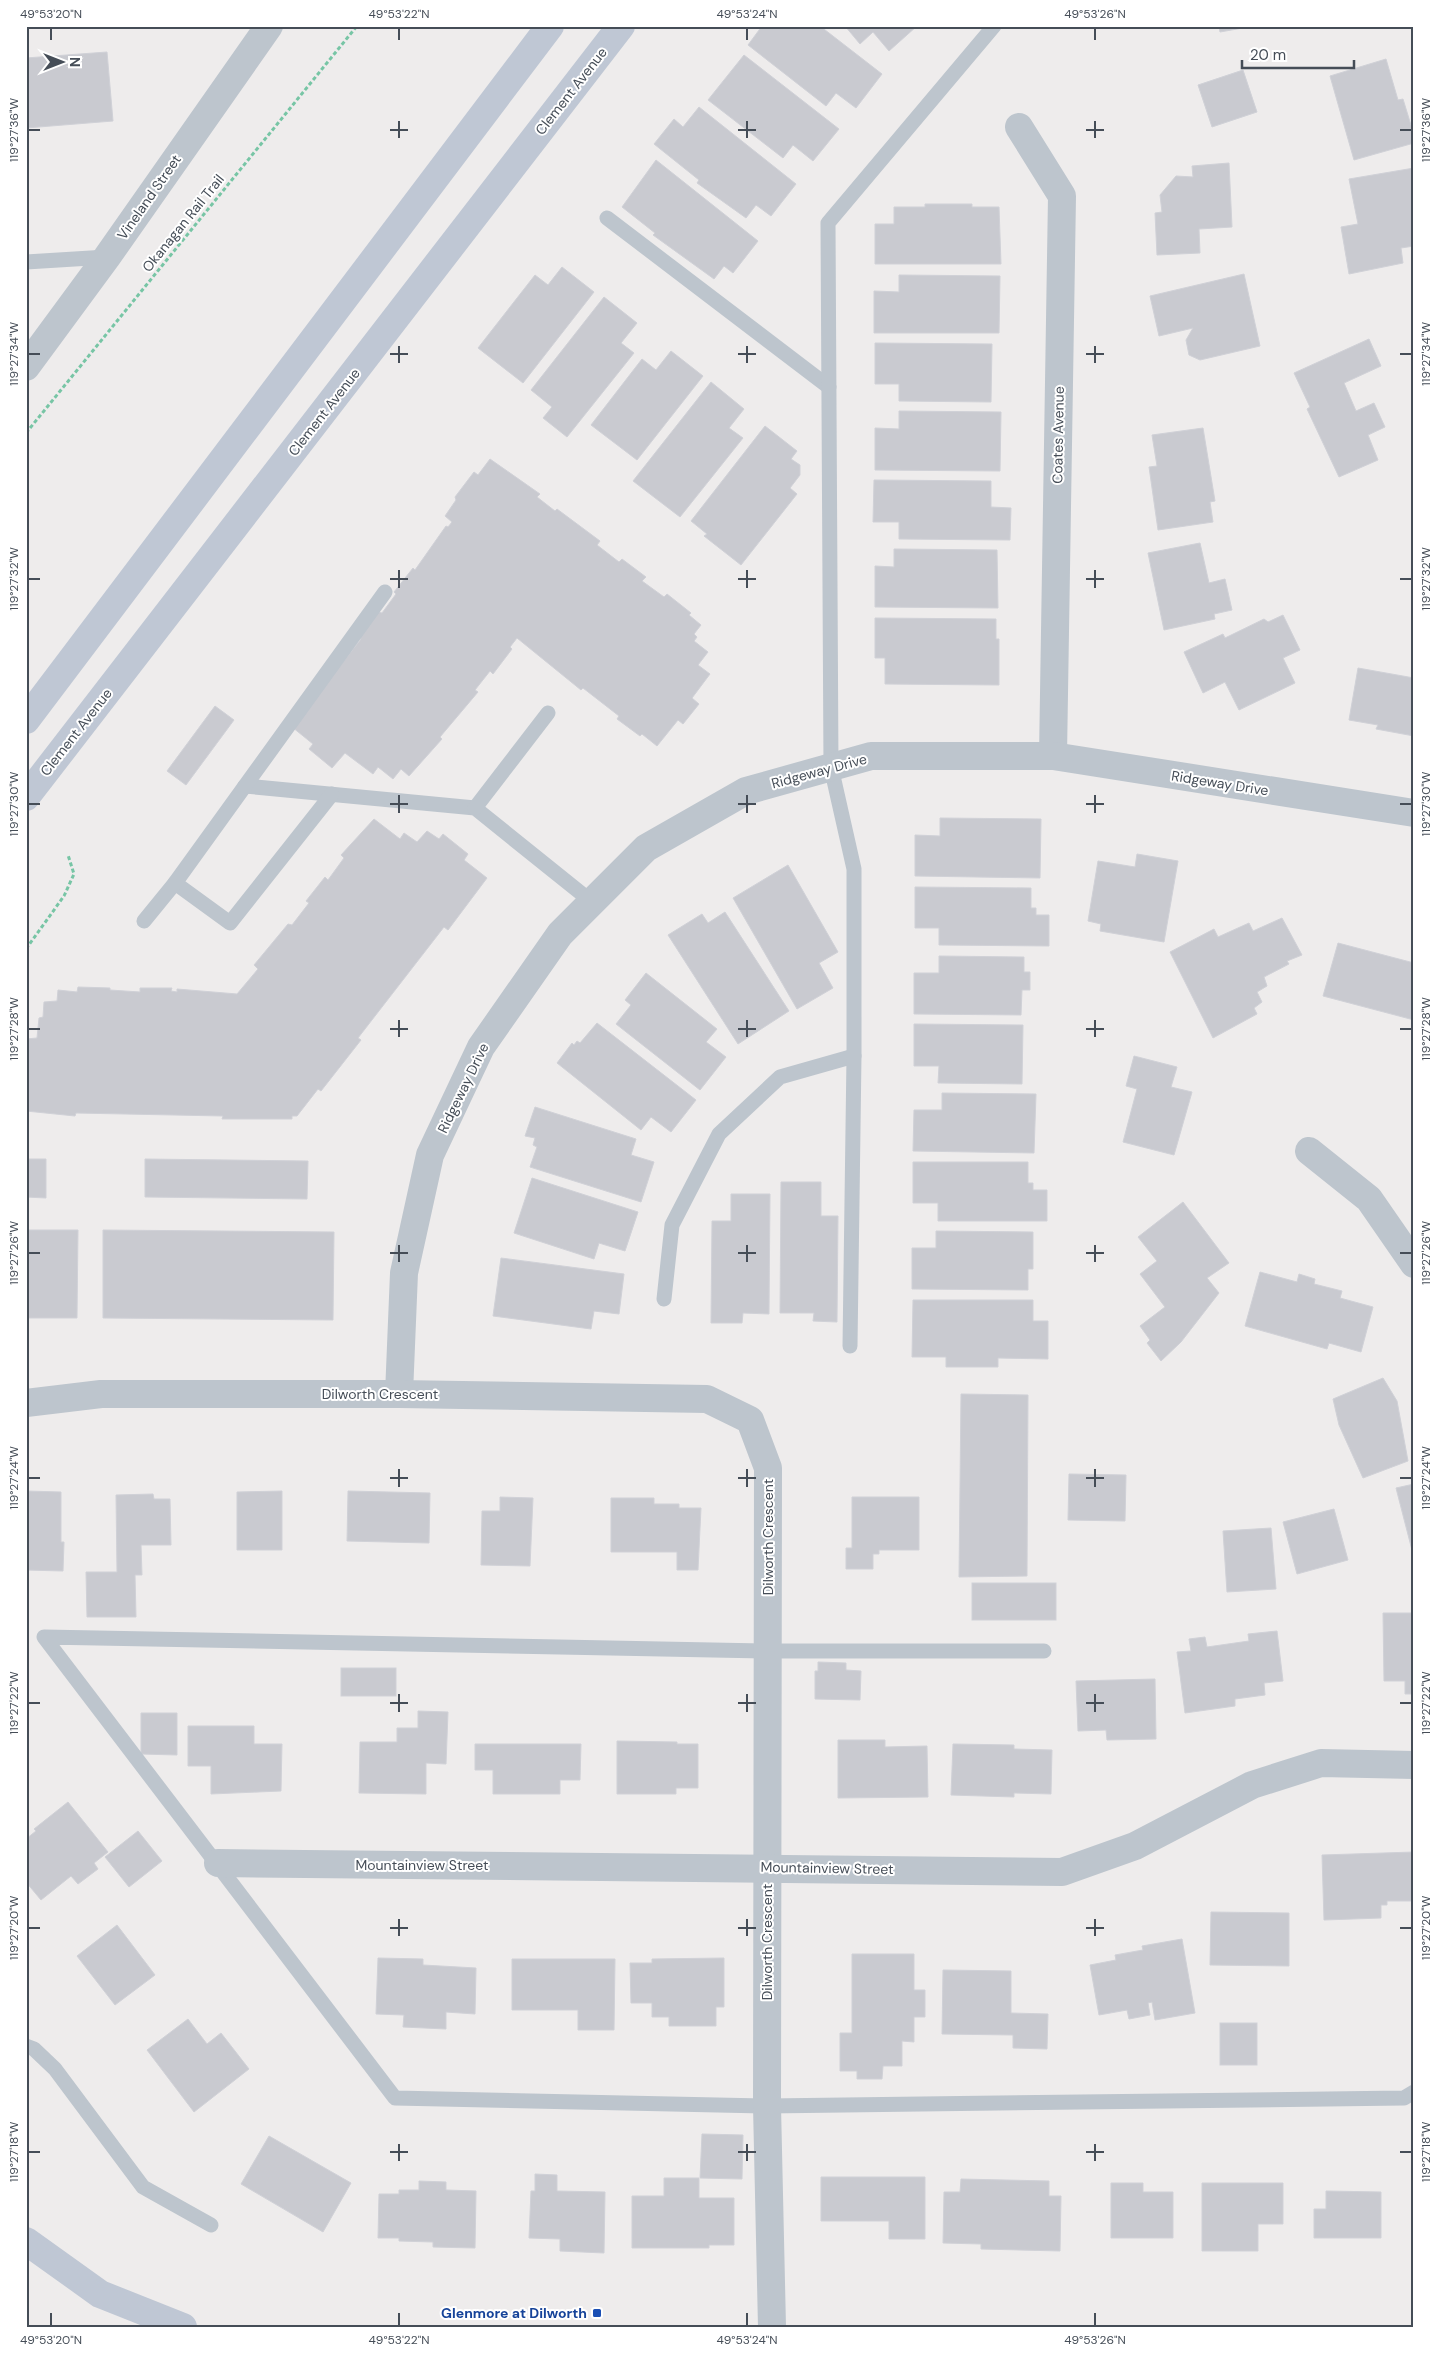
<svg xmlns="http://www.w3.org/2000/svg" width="1440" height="2353" font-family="'DM Sans',sans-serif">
	<rect width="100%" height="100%" fill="#eeecec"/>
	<g fill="#c9cad0" stroke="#d0d1d7">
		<path d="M762,26H820L882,74L856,108L836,93L826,106L748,45Z"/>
		<path d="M845,26H917L889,51L873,32L860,44Z"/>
		<path d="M1219,26H1254L1220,32Z"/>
		<path d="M107,52L113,121L26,128V58Z"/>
		<path d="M744,55L839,129L813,161L793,145L783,158L708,100Z"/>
		<path d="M1386,59L1398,100L1403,99L1414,135V143L1354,160L1330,76Z"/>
		<path d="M1243,70L1257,112L1212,127L1198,85Z"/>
		<path d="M699,107L796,184L771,216L756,205L746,218L697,183L699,180L654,144L674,119L683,127Z"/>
		<path d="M656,160L758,241L733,273L724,266L714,279L653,235L655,233L622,207Z"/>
		<path d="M1229,163L1232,227L1199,229L1200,253L1157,255L1155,213L1162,212L1160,195L1176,176L1193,177L1192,166Z"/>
		<path d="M1414,168V246L1401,248L1403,263L1349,274L1341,227L1358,224L1349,179Z"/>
		<path d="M925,204H972V207H999L1001,264H875V224H894V207H925Z"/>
		<path d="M562,267L594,292L523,383L478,348L535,275L548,285Z"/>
		<path d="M1244,274L1260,346L1200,360L1189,355L1186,340L1193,328L1159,336L1150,296Z"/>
		<path d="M899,275L1000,276L999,333H874V291L899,292Z"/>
		<path d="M604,297L637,323L621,343L634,353L567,437L543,418L552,407L531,390Z"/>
		<path d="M1369,339L1381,366L1344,383L1356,411L1374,403L1385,427L1368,435L1378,460L1339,477L1307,409L1310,407L1294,373Z"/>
		<path d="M875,343L992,344L991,402L899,401V384H875Z"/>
		<path d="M671,351L703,376L637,460L591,425L642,359L656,370Z"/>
		<path d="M711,382L744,409L729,428L743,438L680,517L633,481Z"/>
		<path d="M899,411L1001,412L1000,471L875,470V428L899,429Z"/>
		<path d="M765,426L797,451L791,459L800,465V475L790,488L797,494L741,565L704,536L707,534L691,521Z"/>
		<path d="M1203,428L1215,501L1210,502L1213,522L1158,530L1149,467L1157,466L1152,435Z"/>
		<path d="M490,459L540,494L537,497L555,511L557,509L600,541L597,545L619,562L622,559L646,577L642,581L664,597L667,594L691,613L689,615L701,625L694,634L697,637L694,641L708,652L698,665L710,674L692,698L699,704L683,724L678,720L657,746L642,734L640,736L617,719L619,716L583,688L581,690L517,638L510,647L512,649L493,674L490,671L475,690L478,692L440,737L442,739L409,776L401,769L393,779L378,767L373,774L345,753L332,768L309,749L313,744L292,727L361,639L359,636L378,612L382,613L396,594L394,592L413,568L415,570L446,526L448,527L452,522L445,516L456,500L455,497L474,472L478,475Z"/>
		<path d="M874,480L991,481V507L1011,508L1010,540L899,539V522H873Z"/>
		<path d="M1200,543L1209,583L1225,579L1232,610L1214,614L1215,619L1164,630L1148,553Z"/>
		<path d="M894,549L997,550L998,608L875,607V566L894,567Z"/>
		<path d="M1283,615L1300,650L1283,658L1295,683L1239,710L1225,682L1203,693L1184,652L1223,634L1225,638L1264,619L1268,622Z"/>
		<path d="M875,618L996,619V639H999V685L885,684V658H875Z"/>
		<path d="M1358,668L1414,678V736L1376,729L1378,725L1349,720Z"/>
		<path d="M215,706L234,720L186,785L167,771Z"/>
		<path d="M940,818L1041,819L1040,878L915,876V835L940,836Z"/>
		<path d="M374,819L400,839L404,833L417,842L427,831L439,839L443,834L468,854L464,860L487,878L448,930L444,927L358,1038L361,1040L321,1091L318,1089L297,1116H292V1119H222L223,1116L76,1113L75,1116L26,1111V1039L37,1038L39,1018L43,1017L44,1002L57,1001L58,990L77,992L78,987L110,988V990L140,992V988H172L171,991L177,992V989L237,994L258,969L254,965L288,924L292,925L309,903L306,901L325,877L328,880L344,858L341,855Z"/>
		<path d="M1137,854L1178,861L1164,942L1100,931L1101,924L1088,921L1098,861L1135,867Z"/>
		<path d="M788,865L838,952L819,963L833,988L797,1009L733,898Z"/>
		<path d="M915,887L1031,888V908H1036V915H1049V946L939,945V928H915Z"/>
		<path d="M725,912L789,1011L738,1044L668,935L702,914L708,923Z"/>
		<path d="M1282,918L1302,955L1287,961L1289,964L1264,977L1267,986L1257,992L1262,1002L1254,1008L1257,1014L1213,1038L1170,952L1214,929L1218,937L1249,923L1253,931Z"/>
		<path d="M1338,943L1414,963V1020L1323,996Z"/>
		<path d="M939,956L1024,957V972H1030V990H1022L1021,1015L914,1014V973H939Z"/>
		<path d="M646,973L717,1029L706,1042L726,1057L700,1090L616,1024L631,1005L625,1000Z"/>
		<path d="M597,1023L696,1100L671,1132L651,1117L641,1130L557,1063L572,1043L574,1045L577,1041L580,1043Z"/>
		<path d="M914,1024L1023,1025L1022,1084L938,1083L939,1066H914Z"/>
		<path d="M1134,1056L1177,1067L1171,1087L1192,1092L1174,1155L1123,1142L1137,1089L1126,1086Z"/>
		<path d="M942,1093L1036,1094L1034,1153L913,1151L914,1110H942Z"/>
		<path d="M535,1107L636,1139L631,1155L654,1162L641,1202L530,1167L537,1147L533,1145L535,1138L525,1136Z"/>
		<path d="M26,1159H46V1198L26,1197Z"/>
		<path d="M145,1159L308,1161L307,1199L145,1197Z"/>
		<path d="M913,1162H1028V1183H1033V1190H1047V1221H938V1203H913Z"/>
		<path d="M532,1178L638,1212L625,1251L599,1243L594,1259L514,1233Z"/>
		<path d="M781,1182H821V1216H838L837,1322L813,1321L814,1313H780Z"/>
		<path d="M731,1194H770L769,1314L743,1313L742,1323H711L712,1221H731Z"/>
		<path d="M1183,1202L1229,1263L1207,1278L1219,1293L1181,1342L1161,1361L1147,1343L1150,1340L1140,1326L1165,1307L1140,1274L1157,1261L1138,1237Z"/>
		<path d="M26,1230H78L77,1318H26Z"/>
		<path d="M103,1230L334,1232L333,1320L103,1318Z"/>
		<path d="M936,1231L1033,1232V1269H1028V1290L912,1289V1248H936Z"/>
		<path d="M501,1258L624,1274L619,1314L594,1311L591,1329L493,1316Z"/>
		<path d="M1260,1272L1297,1282L1299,1274L1315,1279L1314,1284L1342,1291L1340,1298L1373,1307L1361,1352L1329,1343L1327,1349L1245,1326Z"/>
		<path d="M913,1300H1033V1321H1048V1359L998,1358V1367H946V1357H912Z"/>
		<path d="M1383,1378L1397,1401L1408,1461L1363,1478L1339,1425L1333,1399Z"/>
		<path d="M961,1394L1028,1395L1027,1576L959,1577Z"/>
		<path d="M1069,1474L1126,1475L1125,1521L1068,1520Z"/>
		<path d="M1414,1484V1558L1396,1488Z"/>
		<path d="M26,1491L61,1492V1542H64L63,1571L26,1570Z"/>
		<path d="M282,1491V1550H237V1492Z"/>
		<path d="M348,1491L430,1493L429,1543L347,1541Z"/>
		<path d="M153,1494L154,1499H170L171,1545H141L142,1575H135L136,1617H87L86,1572H117L116,1495Z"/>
		<path d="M500,1497L533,1498L530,1566L481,1565L482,1511H500Z"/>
		<path d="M852,1497H919V1550H879V1554H873V1569H846V1548H852Z"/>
		<path d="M611,1498H654V1504H679V1508H701L698,1570H677V1552H611Z"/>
		<path d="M1334,1509L1348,1560L1297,1574L1283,1522Z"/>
		<path d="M1271,1528L1276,1589L1227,1592L1223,1531Z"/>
		<rect x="972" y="1583" width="84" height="37"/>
		<path d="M1383,1613H1414V1694H1405V1681H1384Z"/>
		<path d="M1277,1631L1283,1681L1264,1683L1265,1695L1235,1699V1706L1185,1713L1177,1652L1191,1651L1189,1639L1205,1637L1207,1647L1249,1641L1248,1634Z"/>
		<path d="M818,1662L846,1663V1670L861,1671L860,1700L815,1699V1671H818Z"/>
		<rect x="341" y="1668" width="55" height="28"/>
		<path d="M1155,1679L1156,1739L1107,1740L1106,1730L1078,1731L1076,1681Z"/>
		<path d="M418,1711L448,1712L446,1764L426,1763V1794L359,1793L360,1742H397V1728H418Z"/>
		<path d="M141,1713H177V1755L141,1754Z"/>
		<path d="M188,1726H254V1744H282L281,1791L211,1794V1766H188Z"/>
		<path d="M838,1740H885V1747L927,1746L928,1797L838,1798Z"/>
		<path d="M617,1741L677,1742V1744H698V1788H676V1794H617Z"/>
		<path d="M475,1744H581L580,1780H560V1794H493V1770H475Z"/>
		<path d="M953,1744L1014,1745V1749L1052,1750L1051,1794L1014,1793V1797L951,1795Z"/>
		<path d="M68,1802L108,1852L94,1863L98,1869L78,1884L71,1876L41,1900L26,1882V1839L36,1831L34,1829Z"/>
		<path d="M138,1831L162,1861L129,1887L105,1857Z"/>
		<path d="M1414,1852V1901H1387V1905H1381V1918L1324,1920L1322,1855Z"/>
		<path d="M1211,1912L1289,1913V1966L1210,1965Z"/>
		<path d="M117,1925L155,1975L115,2005L77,1956Z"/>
		<path d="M1182,1939L1195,2013L1155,2020L1152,2002L1148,2003L1150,2015L1129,2019L1127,2010L1099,2015L1090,1965L1116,1960L1115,1955L1143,1950L1142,1946Z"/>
		<path d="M852,1954H914V1990H925V2017H914V2042L902,2041V2066H883L882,2079H857V2071H840V2033H852Z"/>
		<path d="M378,1958L423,1959V1965L476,1968L475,2014L446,2012V2029L403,2027L404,2015L376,2014Z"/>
		<path d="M724,1958V2007H716V2026H669V2017H652V2003H631L630,1963H652V1959Z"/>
		<path d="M512,1959H615L614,2030H578V2010H512Z"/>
		<path d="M943,1970L1011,1971V2013L1048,2014L1047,2049L1013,2048V2035L942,2034Z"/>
		<path d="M188,2019L207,2044L221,2033L249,2069L194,2112L147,2050Z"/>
		<rect x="1220" y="2023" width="37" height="42"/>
		<path d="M702,2134L743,2135L742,2179L700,2178Z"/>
		<path d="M269,2136L351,2183L323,2232L241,2184Z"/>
		<path d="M535,2174L557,2175V2191L605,2192L604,2253L560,2251V2239L529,2238L531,2191H535Z"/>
		<path d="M821,2177H925V2239H889V2221H821Z"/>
		<path d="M664,2178H699V2198H734V2245H709V2248H632V2196H664Z"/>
		<path d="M961,2179L1049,2181V2196H1061L1060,2251L981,2249V2244L943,2243L944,2192H960Z"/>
		<path d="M419,2181L446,2182V2190L476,2191L475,2248L433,2247V2242L399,2241V2238H378L379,2194H399V2190H419Z"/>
		<path d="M1111,2183H1143V2192H1173V2238H1111Z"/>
		<path d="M1202,2183H1283V2224H1258V2251H1202Z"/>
		<path d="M1326,2191L1381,2192V2238H1314V2209H1326Z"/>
	</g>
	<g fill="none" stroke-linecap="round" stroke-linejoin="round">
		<g stroke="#77c5a5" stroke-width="3" stroke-dasharray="4 2.5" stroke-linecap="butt">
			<path d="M26,433L357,26"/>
			<path d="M26,949L64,896L74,874L68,855"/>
		</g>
		<g stroke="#bdc5cd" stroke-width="15">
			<path d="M607,218L829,387"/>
			<path d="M26,262L107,257"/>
			<path d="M245,786L475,808L592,902"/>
			<path d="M475,808L548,713"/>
			<path d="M175,883L230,923L332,794"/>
			<path d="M144,921L175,883L385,592"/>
			<path d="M664,1299L672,1225L719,1134L780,1077L854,1056"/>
			<path d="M850,1346L854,1056V869L831,767L828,223L994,26"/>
			<path d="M1044,1651H768L44,1637L395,2098L767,2106L1404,2098L1414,2092"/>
			<path d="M26,2046L34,2049L55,2069L143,2187L211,2225"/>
		</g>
		<g stroke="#bdc5cd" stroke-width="28">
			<path d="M1019,127L1062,196L1053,756"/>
			<path d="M26,367L107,257L269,26"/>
			<path d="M1309,1151L1369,1199L1414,1264"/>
			<path d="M399,1394L404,1273L430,1155L481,1047L560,934L646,848L746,791L871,756H1053L1414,813"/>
			<path d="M26,1403L101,1394H399L707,1399L750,1420L768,1468L767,2106L772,2327"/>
			<path d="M218,1863L1062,1872L1135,1846L1252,1785L1321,1763L1414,1765"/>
		</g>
		<g stroke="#bfc7d4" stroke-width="28">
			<path d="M26,720L550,26"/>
			<path d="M26,797L621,26"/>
			<path d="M26,2241L100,2294L183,2327"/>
		</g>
	</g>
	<path fill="none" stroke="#454d57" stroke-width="2" d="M51,28V40M399,28V40M747,28V40M1095,28V40M399,121V138M747,121V138M1095,121V138M28,130H40M390,130H408M738,130H756M1086,130H1104M1400,130H1412M399,346V363M747,346V363M1095,346V363M28,354H40M390,354H408M738,354H756M1086,354H1104M1400,354H1412M399,570V588M747,570V588M1095,570V588M28,579H40M390,579H408M738,579H756M1086,579H1104M1400,579H1412M399,795V813M747,795V813M1095,795V813M28,804H40M390,804H408M738,804H756M1086,804H1104M1400,804H1412M399,1020V1037M747,1020V1037M1095,1020V1037M28,1029H40M390,1029H408M738,1029H756M1086,1029H1104M1400,1029H1412M399,1245V1262M747,1245V1262M1095,1245V1262M28,1253H40M390,1253H408M738,1253H756M1086,1253H1104M1400,1253H1412M399,1469V1487M747,1469V1487M1095,1469V1487M28,1478H40M390,1478H408M738,1478H756M1086,1478H1104M1400,1478H1412M399,1694V1712M747,1694V1712M1095,1694V1712M28,1703H40M390,1703H408M738,1703H756M1086,1703H1104M1400,1703H1412M399,1919V1936M747,1919V1936M1095,1919V1936M28,1928H40M390,1928H408M738,1928H756M1086,1928H1104M1400,1928H1412M399,2144V2161M747,2144V2161M1095,2144V2161M28,2152H40M390,2152H408M738,2152H756M1086,2152H1104M1400,2152H1412M51,2313V2326M399,2313V2326M747,2313V2326M1095,2313V2326"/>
	<rect fill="#1a4fb4" stroke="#fff" stroke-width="2" x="592" y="2308" width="10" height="10" rx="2.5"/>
	<g text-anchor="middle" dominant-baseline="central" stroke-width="4" stroke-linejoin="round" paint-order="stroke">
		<g font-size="14" fill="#454d57" stroke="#fff">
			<text transform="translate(571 91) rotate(-52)">Clement Avenue</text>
			<text transform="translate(149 197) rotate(-55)">Vineland Street</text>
			<text transform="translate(183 223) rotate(-51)">Okanagan Rail Trail</text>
			<text transform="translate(324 412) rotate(-52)">Clement Avenue</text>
			<text transform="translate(1058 435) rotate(-89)">Coates Avenue</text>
			<text transform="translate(76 732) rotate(-52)">Clement Avenue</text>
			<text transform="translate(819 771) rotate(-15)">Ridgeway Drive</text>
			<text transform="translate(1220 783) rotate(9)">Ridgeway Drive</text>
			<text transform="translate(463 1088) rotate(-64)">Ridgeway Drive</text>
			<text x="380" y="1394">Dilworth Crescent</text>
			<text transform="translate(768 1537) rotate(-90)">Dilworth Crescent</text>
			<text x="422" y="1865">Mountainview Street</text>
			<text transform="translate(827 1868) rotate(1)">Mountainview Street</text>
			<text transform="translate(767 1942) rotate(-90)">Dilworth Crescent</text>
		</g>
		<g font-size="14" font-weight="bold" fill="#164399" stroke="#fff" text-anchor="end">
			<text x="587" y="2313">Glenmore at Dilworth</text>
		</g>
	</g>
	<rect width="1440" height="2353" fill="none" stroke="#ffffff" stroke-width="55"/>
	<g transform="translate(62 62) rotate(90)" stroke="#ffffff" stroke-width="4" paint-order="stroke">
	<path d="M0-4L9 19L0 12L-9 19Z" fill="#454d57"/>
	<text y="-8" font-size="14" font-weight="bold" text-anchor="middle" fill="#454d57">N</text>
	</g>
	<path d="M1242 60v8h112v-8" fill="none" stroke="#454d57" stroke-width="2.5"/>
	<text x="1250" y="60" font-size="15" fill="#454d57" stroke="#ffffff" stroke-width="4" paint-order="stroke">20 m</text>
	<rect x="28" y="28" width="1384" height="2298" fill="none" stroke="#454d57" stroke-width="2"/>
	<g font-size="12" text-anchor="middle" fill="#454d57">
		<text x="51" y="18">49°53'20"N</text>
		<text x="399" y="18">49°53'22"N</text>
		<text x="747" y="18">49°53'24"N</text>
		<text x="1095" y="18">49°53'26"N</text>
		<text transform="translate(1426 130) rotate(-90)" y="4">119°27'36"W</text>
		<text transform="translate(14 130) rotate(-90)" y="4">119°27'36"W</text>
		<text transform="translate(1426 354) rotate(-90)" y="4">119°27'34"W</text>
		<text transform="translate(14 354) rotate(-90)" y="4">119°27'34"W</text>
		<text transform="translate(14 579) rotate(-90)" y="4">119°27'32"W</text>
		<text transform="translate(1426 579) rotate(-90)" y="4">119°27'32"W</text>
		<text transform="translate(14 804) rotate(-90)" y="4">119°27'30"W</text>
		<text transform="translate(1426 804) rotate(-90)" y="4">119°27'30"W</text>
		<text transform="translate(1426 1029) rotate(-90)" y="4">119°27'28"W</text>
		<text transform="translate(14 1029) rotate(-90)" y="4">119°27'28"W</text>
		<text transform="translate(1426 1253) rotate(-90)" y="4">119°27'26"W</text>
		<text transform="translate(14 1253) rotate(-90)" y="4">119°27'26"W</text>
		<text transform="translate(14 1478) rotate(-90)" y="4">119°27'24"W</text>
		<text transform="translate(1426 1478) rotate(-90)" y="4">119°27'24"W</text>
		<text transform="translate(1426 1703) rotate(-90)" y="4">119°27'22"W</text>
		<text transform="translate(14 1703) rotate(-90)" y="4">119°27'22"W</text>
		<text transform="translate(1426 1928) rotate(-90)" y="4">119°27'20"W</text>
		<text transform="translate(14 1928) rotate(-90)" y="4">119°27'20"W</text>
		<text transform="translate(14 2152) rotate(-90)" y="4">119°27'18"W</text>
		<text transform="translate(1426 2152) rotate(-90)" y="4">119°27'18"W</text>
		<text x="51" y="2344">49°53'20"N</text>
		<text x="399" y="2344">49°53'22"N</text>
		<text x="747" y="2344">49°53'24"N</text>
		<text x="1095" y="2344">49°53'26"N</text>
	</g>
</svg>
